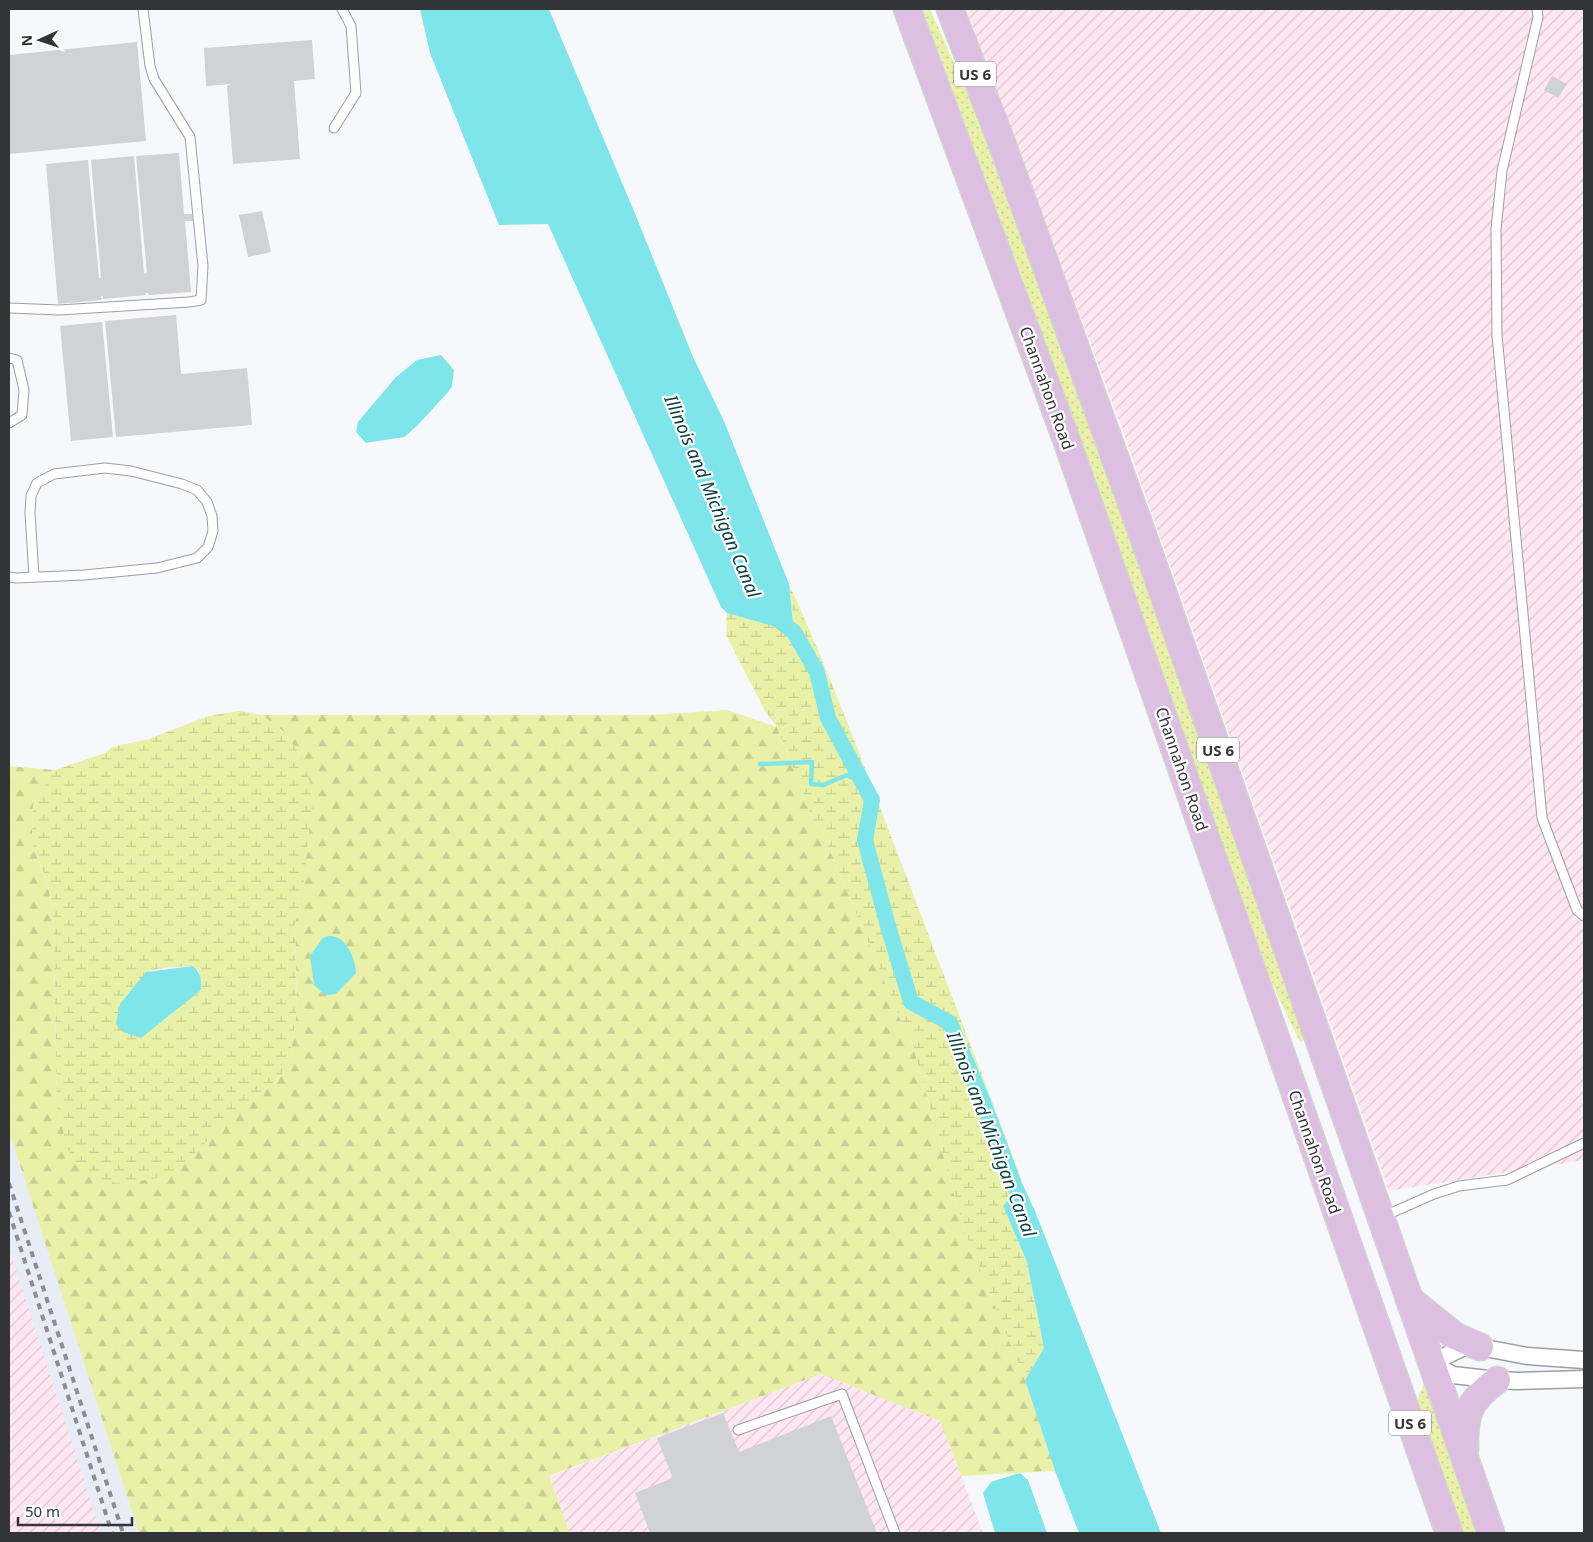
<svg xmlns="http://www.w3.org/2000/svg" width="1593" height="1542" font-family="'Noto Sans',sans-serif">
	<defs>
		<pattern id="industrial-furrows" width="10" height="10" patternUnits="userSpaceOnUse" patternTransform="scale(1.25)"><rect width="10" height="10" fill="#ffe7f2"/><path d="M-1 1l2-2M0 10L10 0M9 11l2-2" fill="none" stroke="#dbc7d0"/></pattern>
		<pattern id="grass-dots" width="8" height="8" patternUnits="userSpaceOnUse" patternTransform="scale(1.25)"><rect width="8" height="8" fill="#e8f1a7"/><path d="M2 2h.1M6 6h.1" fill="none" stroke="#c7cf90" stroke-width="1.8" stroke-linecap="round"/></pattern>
		<pattern id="forest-firs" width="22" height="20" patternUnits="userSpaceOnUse" patternTransform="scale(1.25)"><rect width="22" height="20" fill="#e8f1a7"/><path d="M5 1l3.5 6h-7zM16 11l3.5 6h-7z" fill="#c7cf90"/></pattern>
		<pattern id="wetland-marsh" width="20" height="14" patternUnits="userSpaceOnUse" patternTransform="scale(1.25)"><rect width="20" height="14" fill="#e8f1a7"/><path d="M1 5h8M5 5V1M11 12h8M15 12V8" fill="none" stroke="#c7cf90"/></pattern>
	</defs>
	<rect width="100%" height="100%" fill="#f6f8fc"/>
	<g fill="url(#industrial-furrows)">
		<path d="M966,9H1584V1160L1389,1191L1123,431Z"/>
		<path d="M9,1243L102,1533H9Z"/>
		<path d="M821,1374L940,1421L983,1533H570L548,1477Z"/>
	</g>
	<path fill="#e7ecf7" d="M9,1130L42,1228L139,1533H101L9,1248Z"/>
	<g fill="url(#grass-dots)">
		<path d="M918,9H930L991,146L992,159L1092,431L1308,1038L1300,1042C1273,988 1251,935 1231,878L1230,868L1228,866V861L1221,840C1137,595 1050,351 959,109L951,99Z"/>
		<path d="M1426,1379L1442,1423L1443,1437L1476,1533H1463L1417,1409L1419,1395Z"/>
	</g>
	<path fill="url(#forest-firs)" d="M727,710L777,727L813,819L822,831L904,1028L910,1035L963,1227L1025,1380L1055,1471L961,1476L940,1421L821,1374L549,1476L570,1533H139L9,1131V766L55,770L33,804L32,842L47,883L53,908L57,1102L241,1109L279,1078L289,1065L297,1009L295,922L301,905V756L284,732L262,715H650Z"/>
	<g fill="url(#wetland-marsh)" fill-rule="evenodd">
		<path d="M789,584C834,682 871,785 910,886C948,987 987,1086 1024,1187L1009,1170L1011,1196L1003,1206L1027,1262L1044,1348L1025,1380L963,1227L910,1035L904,1028L822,831L813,819L777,727L765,711L726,635L727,613L794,632Z"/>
		<path d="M239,711L262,715L284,732L301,756L311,785L312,806L301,905L295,922L297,1009L289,1065L279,1078L241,1109L170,1176L120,1184L91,1177L73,1159L66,1145L57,1102L53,908L47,882L32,842L33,804L55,770L105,753L112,747L149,739L208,716ZM193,966L199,971L201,988L165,1020L161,1021L146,972L162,968Z"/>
	</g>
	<g fill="#7ee6ea">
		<path d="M420,9H549L636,216L693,357L724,421L789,584L794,632L727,613L721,607L548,224L499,225L430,53Z"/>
		<path d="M441,355L454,370L452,386L449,391L417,426L404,437L366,443L356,432L358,422L396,377L417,360Z"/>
		<path d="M328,936C346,935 355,957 356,973L336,994L325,995L314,985L310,956L323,938Z"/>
		<path d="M193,966C200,972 203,981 200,991L141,1038L123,1032L116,1024L120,1004L146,972Z"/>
		<path d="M1009,1169L1024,1187L1035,1211L1161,1533H1079L1055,1471L1025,1380L1044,1348L1027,1262L1003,1206L1011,1196Z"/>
		<path d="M1020,1473L1028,1480L1047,1533H995L983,1493L991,1482Z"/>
	</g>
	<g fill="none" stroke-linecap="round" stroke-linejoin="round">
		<path stroke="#7ee6ea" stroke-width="4.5" d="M760,764L812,762L811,784L823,785L847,775L863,783"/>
		<path stroke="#7ee6ea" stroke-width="16" d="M777,619L794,632L817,672L828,718L872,800L865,840L888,926L911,1002L950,1023L983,1102L1016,1190"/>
	</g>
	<g fill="#d0d2d6">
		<path d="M312,40L315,79L294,81L300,159L233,164L227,86L231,84L206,86L204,48Z"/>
		<path d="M137,42L146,141L9,154V55Z"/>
		<path d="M1552,76L1567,84L1558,98L1544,90Z"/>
		<path d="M179,153L184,214H192L193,221H185L191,292L149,295L148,293H146V295L103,299V296H101V300L58,304L46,164L88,160L99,278H101L91,160L134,156L144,274L147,273L136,156Z"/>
		<path d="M262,211L271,252L248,257L239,215Z"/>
		<path d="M176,315L181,374L247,368L252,425L116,437L105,321Z"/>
		<path d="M102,322L113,437L71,441L60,326Z"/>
		<path d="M723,1413L739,1452L831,1416L877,1533H650L635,1493L673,1478L657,1438Z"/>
	</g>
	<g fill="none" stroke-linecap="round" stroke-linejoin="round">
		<g stroke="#9d9fa3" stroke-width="11">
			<g id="service">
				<path d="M1537,9L1538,17L1502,171L1496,229L1497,335L1542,818L1577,910L1584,916"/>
				<path d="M334,128L356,93L351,26L342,9"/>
				<path d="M9,308L59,310L189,302L201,300L203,266L190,137L154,79L150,66L143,9"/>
				<path d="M9,358L17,360L24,390L22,415L9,423"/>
				<path d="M9,577L16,578L84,575L157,568L197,558L208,547L213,531L212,516L207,502L197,490L182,484L131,471L105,468L54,474L37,483L31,496L30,513L34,577"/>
				<path d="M1382,1217L1434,1194L1459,1186L1507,1180L1584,1143"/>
				<path d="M738,1430L842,1394L895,1533"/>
			</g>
		</g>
		<g stroke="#9d9fa3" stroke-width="19">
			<g id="minor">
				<path d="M1431,1363L1462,1348L1480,1347L1527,1356L1584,1360"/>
				<path d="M1431,1363L1453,1375L1497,1380L1518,1381L1584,1379"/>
			</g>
		</g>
		<g stroke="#d2d2d3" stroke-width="29">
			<g id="primary">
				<path d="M907,9L1065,436L1449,1533"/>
				<path d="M950,9L1000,138L1140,527L1491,1533"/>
				<path d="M1409,1299L1455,1336L1480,1347"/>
				<path d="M1465,1449C1464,1413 1469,1401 1497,1380"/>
			</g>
		</g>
		<use href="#service" stroke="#fff" stroke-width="9"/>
		<use href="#minor" stroke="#fff" stroke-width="16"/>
		<use href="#primary" stroke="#dcbfe1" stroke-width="26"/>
		<g stroke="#8c8d90" stroke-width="4" stroke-dasharray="6 6" stroke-linecap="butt">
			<path d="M9,1183L123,1533"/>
			<path d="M9,1212L112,1533"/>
		</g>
	</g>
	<g text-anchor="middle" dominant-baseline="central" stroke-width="4.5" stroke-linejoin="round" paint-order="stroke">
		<g fill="#fff" stroke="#707172" stroke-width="1">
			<rect x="954" y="61.5" width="42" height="25" rx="4"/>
			<rect x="1197" y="737.5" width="42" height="25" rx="4"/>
			<rect x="1389" y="1410.5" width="42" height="25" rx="4"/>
		</g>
		<g font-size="15" font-weight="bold" fill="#333435">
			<text x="975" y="74">US 6</text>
			<text x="1218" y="750">US 6</text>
			<text x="1410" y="1423">US 6</text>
		</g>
		<g font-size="16" fill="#333435" stroke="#fff">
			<text transform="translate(1047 388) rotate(70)">Channahon Road</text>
			<text transform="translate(1182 769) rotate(71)">Channahon Road</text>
			<text transform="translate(1315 1152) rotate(71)">Channahon Road</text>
		</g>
		<g font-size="18" font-style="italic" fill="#0e4042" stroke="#fff">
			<text transform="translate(713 496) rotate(67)">Illinois and Michigan Canal</text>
			<text transform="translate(992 1134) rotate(69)">Illinois and Michigan Canal</text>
		</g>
	</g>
	<rect width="1593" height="1542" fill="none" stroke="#333435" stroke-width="20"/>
	<g transform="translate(40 40) rotate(267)" stroke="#ffffff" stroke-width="4" paint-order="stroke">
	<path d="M0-4L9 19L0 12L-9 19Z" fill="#333435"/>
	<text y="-8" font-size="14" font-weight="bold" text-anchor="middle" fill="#333435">N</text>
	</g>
	<path d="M18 1517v8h114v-8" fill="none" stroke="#333435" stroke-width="2.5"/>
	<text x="25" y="1517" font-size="15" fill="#333435" stroke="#ffffff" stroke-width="4" paint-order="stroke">50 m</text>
</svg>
